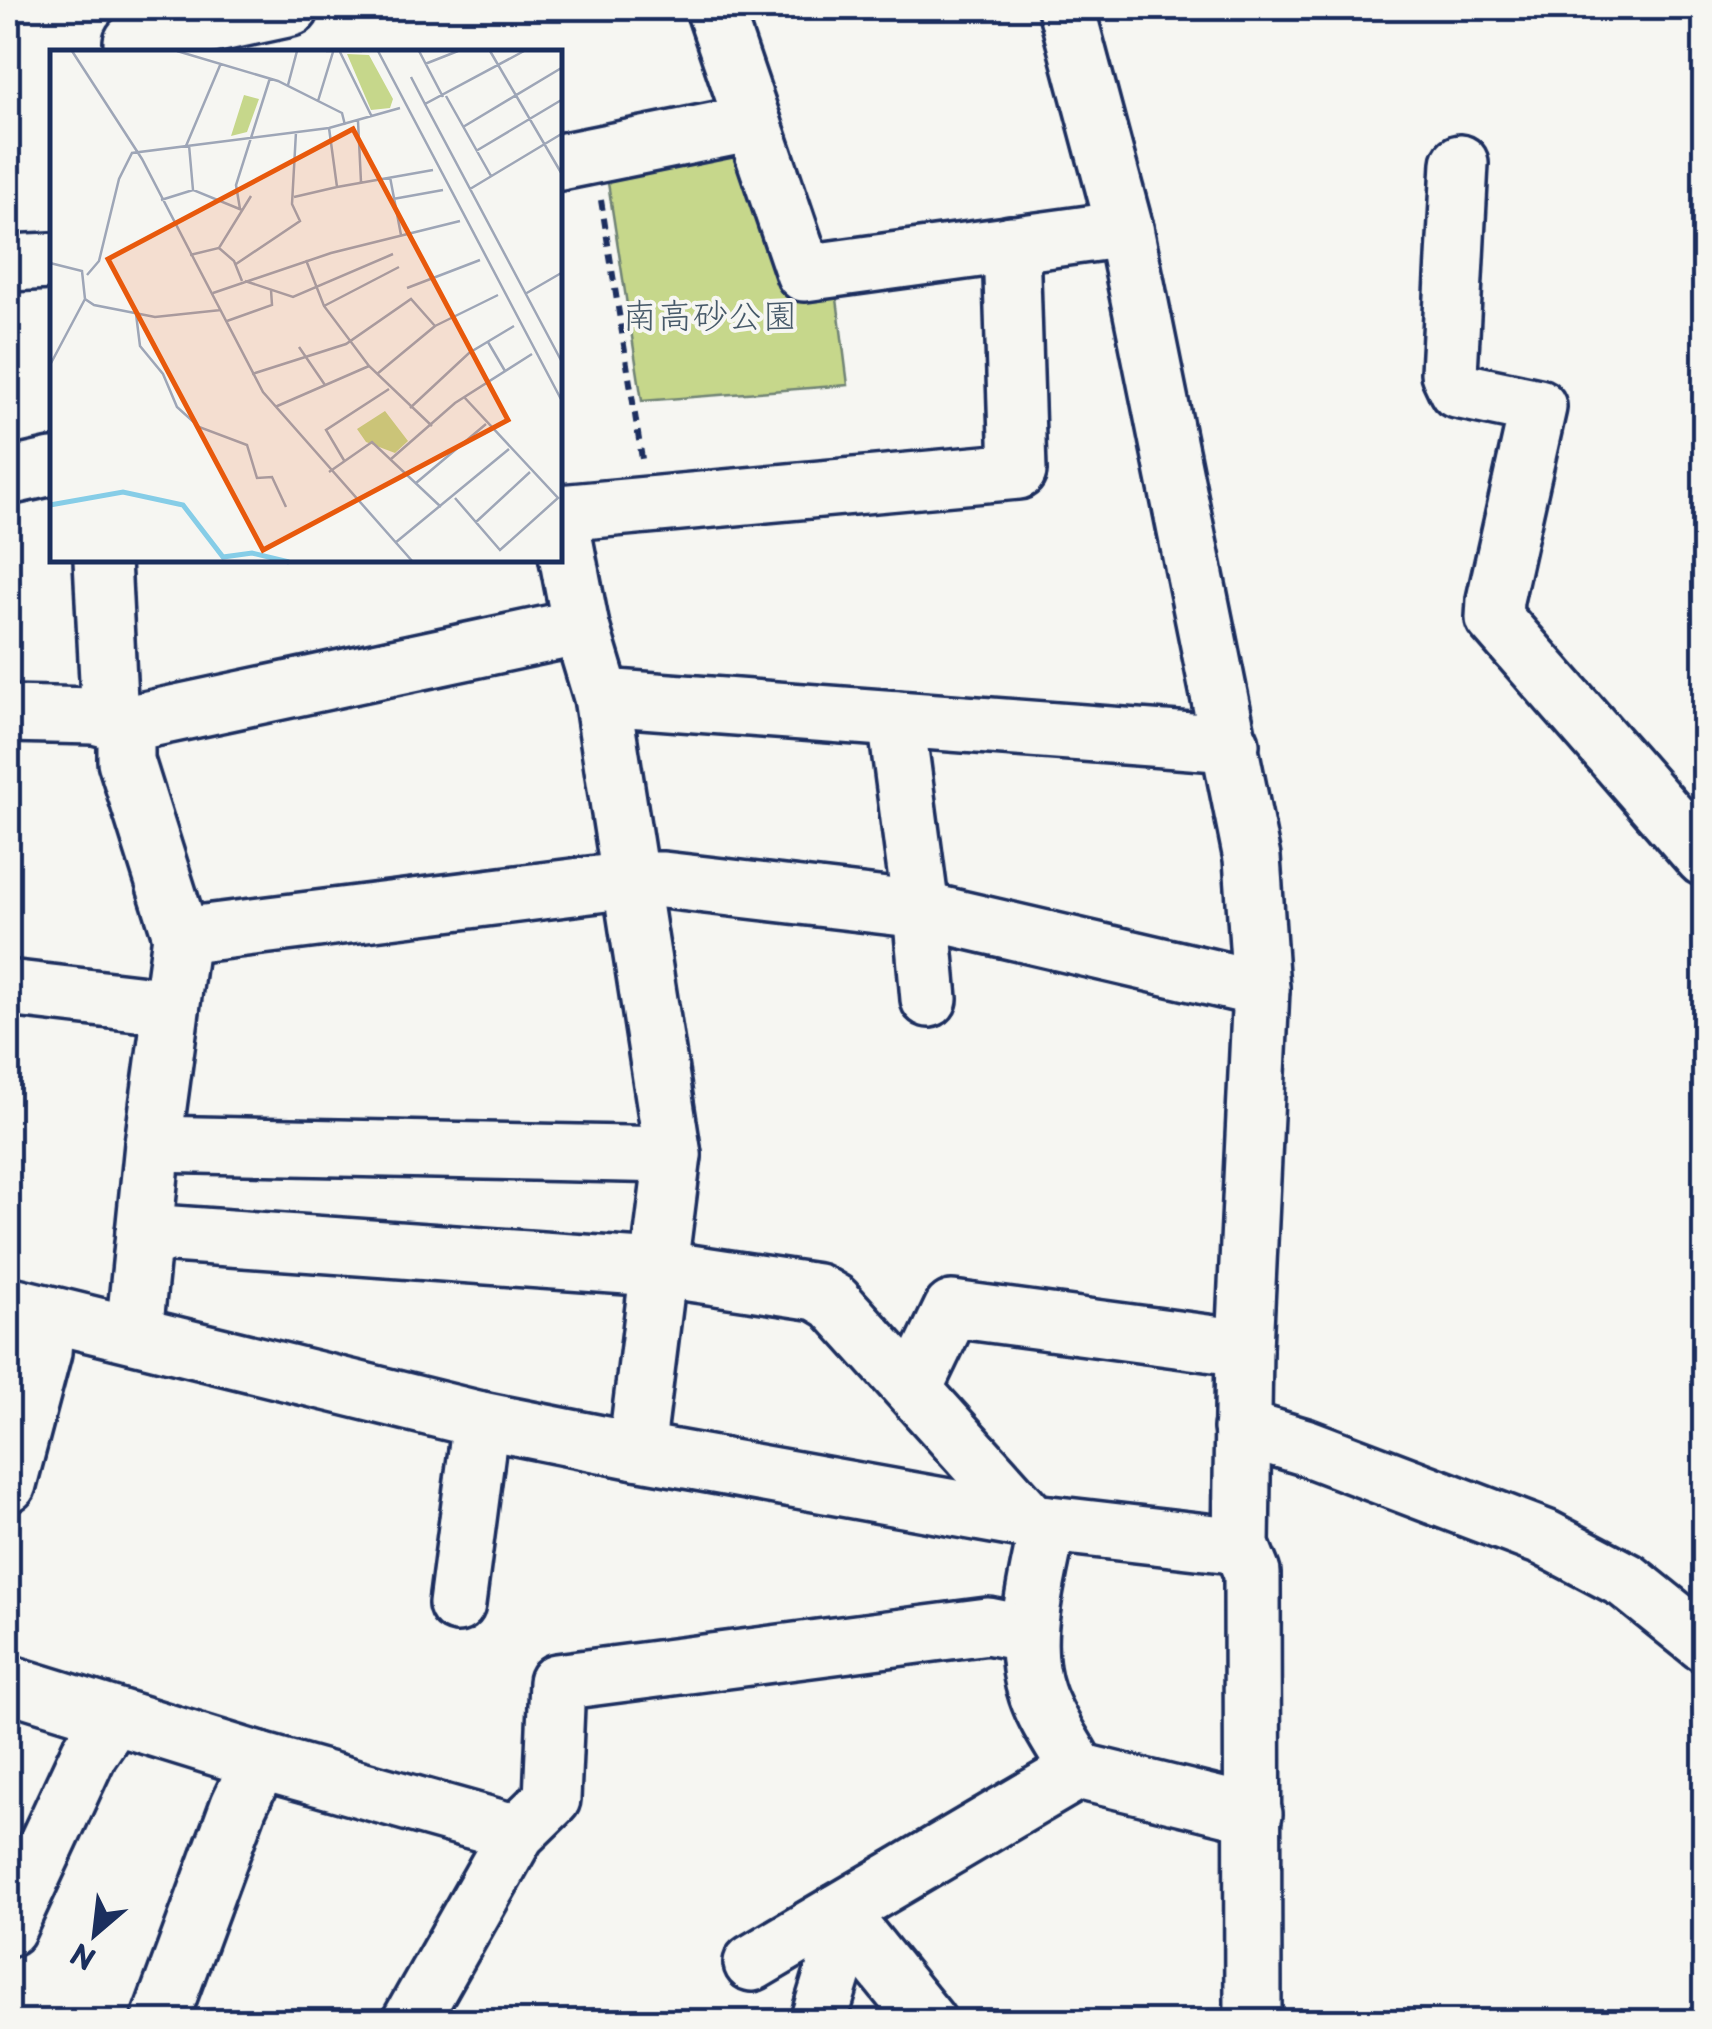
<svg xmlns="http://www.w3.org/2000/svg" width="1712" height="2029" font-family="'Playpen Sans','Klee One',sans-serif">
	<rect width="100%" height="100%" fill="#f6f6f2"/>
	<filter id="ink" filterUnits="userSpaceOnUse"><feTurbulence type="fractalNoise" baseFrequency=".01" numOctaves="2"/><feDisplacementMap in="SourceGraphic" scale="20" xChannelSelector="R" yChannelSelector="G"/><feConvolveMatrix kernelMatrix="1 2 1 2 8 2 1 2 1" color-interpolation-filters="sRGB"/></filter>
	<g filter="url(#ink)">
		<path fill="#c6d78b" stroke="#708374" stroke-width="2.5" d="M712,147L746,163L790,297L836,291L848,385L642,401L606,170Z"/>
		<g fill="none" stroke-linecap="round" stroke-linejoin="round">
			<g stroke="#1b2f5e" stroke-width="62">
				<g id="minor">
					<path d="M714,8L804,273L1125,229"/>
					<path d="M1066,8L1125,229L1252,858L1261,989L1244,1348L1241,1546L1252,1573L1253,2022"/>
					<path d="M132,42L291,8"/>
					<path d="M560,162L753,123"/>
					<path d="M1460,163L1449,373L1457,390L1538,407L1495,600L1494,618L1704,858"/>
					<path d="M8,263L52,261"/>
					<path d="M8,477L52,467"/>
					<path d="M560,513L1018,471L1011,244"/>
					<path d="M560,518L581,627L602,697L673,1155L636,1451"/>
					<path d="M102,560L110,720"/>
					<path d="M581,627L126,724V761L181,936L630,880H663L921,910L1261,989"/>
					<path d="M602,697L1231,744"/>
					<path d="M8,714L95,716L126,724"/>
					<path d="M896,719L921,910L929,999"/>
					<path d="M8,988L171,1007"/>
					<path d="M153,1144L673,1155"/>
					<path d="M144,1232L656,1268L817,1292L834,1302L1032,1522"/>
					<path d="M8,1304L481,1420L636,1451L1032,1522L1241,1546"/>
					<path d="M134,1333L153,1144L181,936"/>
					<path d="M914,1388L952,1309L1244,1348"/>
					<path d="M1242,1428L1305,1447L1545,1538L1627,1581L1704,1643"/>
					<path d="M8,1484L43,1352L46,1314"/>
					<path d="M1048,1524C1038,1580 1018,1639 1037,1694C1046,1721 1065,1746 1078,1771"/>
					<path d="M457,1604L481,1420"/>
					<path d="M8,1683L260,1761L239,1805L159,2022"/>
					<path d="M260,1761L517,1833"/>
					<path d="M839,1912L928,2022"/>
					<path d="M8,1928L89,1753L113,1718"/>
					<path d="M752,1963L1078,1771L1254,1814"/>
					<path d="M410,2022L517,1833L552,1799L557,1682L988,1626L1028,1634"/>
					<path d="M818,2022L848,1924"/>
				</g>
			</g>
			<path stroke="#1b2f5e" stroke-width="6" stroke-dasharray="10 8" stroke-linecap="butt" d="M601,200L642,459"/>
			<use href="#minor" stroke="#f6f6f2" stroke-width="55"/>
		</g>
	</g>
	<g text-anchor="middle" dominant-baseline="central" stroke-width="8" stroke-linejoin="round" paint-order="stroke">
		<g font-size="35" fill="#465969" stroke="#f6f6f2">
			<text x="710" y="313">南高砂公園</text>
		</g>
	</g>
	<g transform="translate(50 50)">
		<rect width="512" height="512" fill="#f6f6f2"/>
		<path d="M297,4L319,5L343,49L340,58L321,60ZM194,45L209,49L197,82L181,86ZM335,361L358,391L345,403L316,392L307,379Z" fill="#c6d78b"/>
		<path fill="none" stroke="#86cde7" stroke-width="5" d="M0,455L73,442L133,455L173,507L202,503L239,512"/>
		<path fill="none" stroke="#9ea6b7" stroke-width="2.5" d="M22,1L92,109L213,342L363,512M127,1L228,31L292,63L295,75M276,1H312M328,1L513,353M369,1L393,47M440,1L513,126M474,1L375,54L513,314M290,2L322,67M375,14L408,1M361,27L375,54M238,35L247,1M396,46L441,126M268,51L283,2M308,71L311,132M413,77L513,17M279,78L287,137L383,120M139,95L143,140L192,160M136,96L171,13M426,101L513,49M340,127L351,185M420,139L513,83M244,147L287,137M343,149L393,140M111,150L143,140M190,159L186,135L220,28M169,198L184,211L192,231M140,205L169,198L201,146M256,210L274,256L319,316L382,376M0,213L32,221L35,249L44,255L105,267L171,260M186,214L250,171L242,154L246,82M37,225L49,211L69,129L82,103L279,78L350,58M195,231L243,247L343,204M357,238L430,210M163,243L281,203L410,171M475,244L513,222M274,256L349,217M86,264L90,296L113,324L127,357L149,377L197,395L207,428L222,427L236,457M177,271L222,255L221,240M385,276L448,245M438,292L455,321M249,297L275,335M0,315L35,249M202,324L296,294L361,249L385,276L327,324M225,357L319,316M360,358L419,303L464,276M341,409L405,353L482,304M295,412L276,380L339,339M279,422L322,392L391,457M366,433L436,374M405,448L450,500L508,448L414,347M426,472L480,422M345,493L459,399"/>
		<path fill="#e8590c" fill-opacity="0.15" stroke="#e8590c" stroke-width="5" d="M303,79L458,370L213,500L58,209Z"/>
		<rect width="512" height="512" fill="none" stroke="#1b2f5e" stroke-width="5"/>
	</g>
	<rect width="1712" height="2029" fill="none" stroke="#f6f6f2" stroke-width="40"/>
	<rect x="20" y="20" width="1672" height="1989" fill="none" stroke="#1b2f5e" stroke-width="4" filter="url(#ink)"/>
	<g transform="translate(95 1934) rotate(208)" stroke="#f6f6f2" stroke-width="8" paint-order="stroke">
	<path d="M0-8L18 38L0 25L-18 38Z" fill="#1b2f5e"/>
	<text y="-15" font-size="28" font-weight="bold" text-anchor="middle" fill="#1b2f5e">N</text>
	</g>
</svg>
